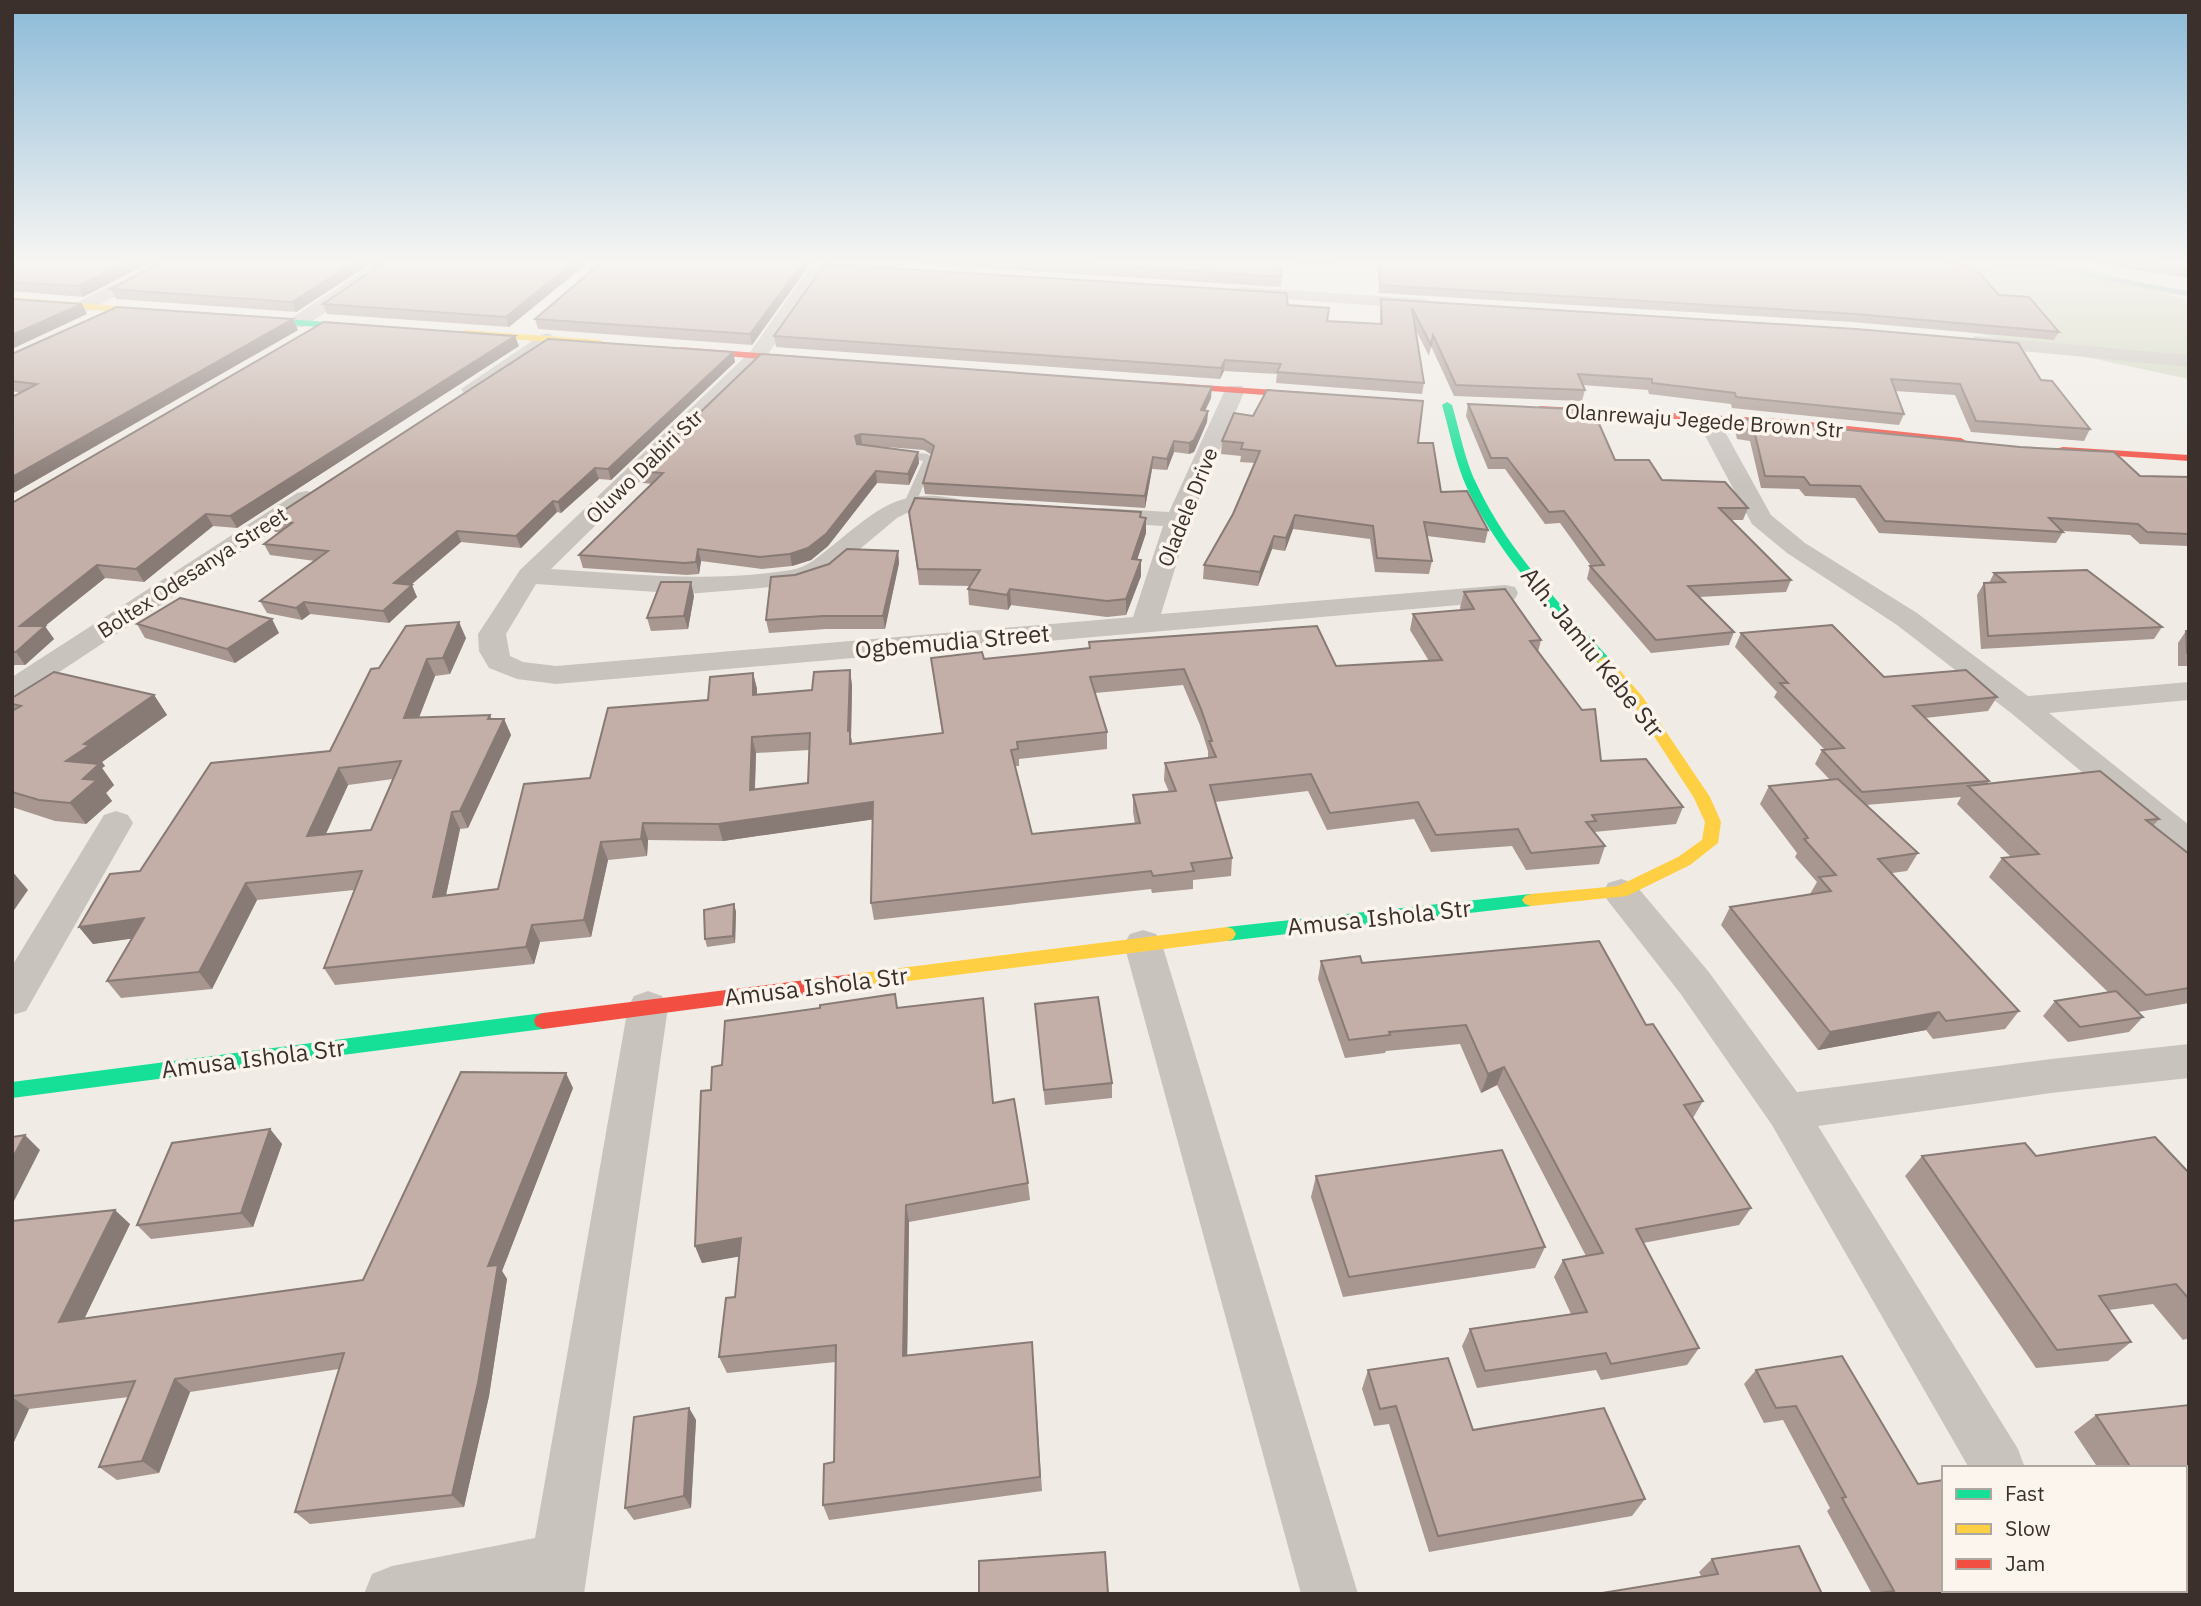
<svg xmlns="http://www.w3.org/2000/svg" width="2201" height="1606" font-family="'IBM Plex Sans',sans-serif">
	<rect width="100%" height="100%" fill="#f0ebe5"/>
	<path fill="#d1d6bf" d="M1882,260H2061L2189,301V379L1960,330Z"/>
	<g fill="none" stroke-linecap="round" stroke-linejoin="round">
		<path stroke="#a1c2c1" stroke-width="5" d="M2012,260L2189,294"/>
		<path fill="#c9c3be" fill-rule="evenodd" d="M900,451L928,454L934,460L916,503L910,506L904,503L923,461L896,456V452Z"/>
		<g fill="#c9c3be" fill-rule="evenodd">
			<path d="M161,260H182L90,310L84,312L75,306L78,302Z"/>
			<path d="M381,260H401L304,327H290L288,323L290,319Z"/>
			<path d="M815,260H832L764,360L551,569C631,574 711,583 791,570C808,567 819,556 832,546C879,508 901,485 966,501L969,506L966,511L957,513L913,510L897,518L830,574L797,585L687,594L536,584L506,634L510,656L523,662L556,666L1133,617L1163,526L1102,522L1093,520L1090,515L1093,510L1102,508L1169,512L1225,390L1228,386H1242L1245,390L1190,520L1161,614L1505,585L1515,587L1518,593L1515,599L1505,601L556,684L517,679L489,668L479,651L478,634L520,570L750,352Z"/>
			<path d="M1912,260H2023C2003,281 1946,268 1920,265Z"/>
			<path d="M1242,287L1425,299L1434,304L1425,309L1236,296L1233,292L1236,288Z"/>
			<path d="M548,333L558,339L555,343L478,393H464L461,389L541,335Z"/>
			<path d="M1975,336L2189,355V367L1968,346L1965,342Z"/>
			<path d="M1713,423L1721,425L1724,430L1771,515L1805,543L1917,613L2028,696L2189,682V700L2049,713L2189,825V855L2177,851L2011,713L1897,625L1787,553L1752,524L1702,430L1705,425Z"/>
			<path d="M306,491L315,493L318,498L315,503L23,696L12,699V677L297,493Z"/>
			<path d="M116,811L128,815L133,823L26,1011L12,1015V966L104,815Z"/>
			<path d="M1621,879L1634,883L1708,971L1797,1092L2051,1059L2189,1044V1078L2051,1093L1818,1126L2018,1449L2025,1468H1969L1772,1125L1680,993L1608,901L1603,892L1608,883Z"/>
			<path d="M1143,930L1156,934L1162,944L1358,1594H1301L1124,944L1130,934Z"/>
			<path d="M648,991L662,996L668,1007L584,1594H364L372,1574L392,1566L535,1538L628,1007L634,996Z"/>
			<path d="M2046,1590H2103L2104,1594H2047Z"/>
		</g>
		<g fill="#16e098" fill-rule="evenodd">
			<path d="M245,316L370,325L374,328L370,331L242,321L241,319Z"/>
			<path d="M1447,402L1452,405C1460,432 1465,462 1478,487C1509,552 1561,605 1609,658L1611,661L1609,664H1599C1551,609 1498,554 1467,488C1455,462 1450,432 1442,405Z"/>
			<path d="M1531,894L1537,896L1540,900L1537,904L1531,906L1227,941L1221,939L1218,934L1221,929L1227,927Z"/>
			<path d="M543,1013L550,1016L552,1021L550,1026L543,1029L12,1098V1082Z"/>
		</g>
		<g fill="#ffcf43" fill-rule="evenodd">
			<path d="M12,297L164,310L168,313L164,316L12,303Z"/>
			<path d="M465,330L600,340L605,343L600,346L462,335V331Z"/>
			<path d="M1604,657L1609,658L1642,696L1710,797L1721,822L1718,843L1690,865L1627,896L1531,906L1525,904L1522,900L1525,896L1531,894L1618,886L1678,857L1702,840L1705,822L1694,798L1632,702L1597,661Z"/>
			<path d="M1227,927L1233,929L1236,934L1233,939L1227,941L853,988L847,986L844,981L847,976L853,974Z"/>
		</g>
		<g fill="#f24e42" fill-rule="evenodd">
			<path d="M681,347L809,357L814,360L809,363L678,352L676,350Z"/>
			<path d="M1159,382L1319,393L1324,396L1319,399L1156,387V383Z"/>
			<path d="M1540,406L1781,419L1961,438L1966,441L1961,444L1781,425L1536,411L1535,409Z"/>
			<path d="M2063,447L2189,455V461L2059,452V448Z"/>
			<path d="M853,974L859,976L862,981L859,986L853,988L543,1029L536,1026L534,1021L536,1016L543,1013Z"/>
		</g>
	</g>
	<g fill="#a89690" fill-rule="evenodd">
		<path d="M12,260H155L83,297L12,291Z"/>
		<path d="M376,260L296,312L116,299L111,289Z"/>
		<path d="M388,260H591L509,327L327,314L323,304Z"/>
		<path d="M813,260L752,345L538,329L535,319Z"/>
		<path d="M860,260H1336L1335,266L1279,263L1282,277L1281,287Z"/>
		<path d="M1378,260H1927L1999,295L2059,332L2054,340L1852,322L1379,293Z"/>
		<path d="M2076,260H2189V278L2076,261Z"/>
		<path d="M1381,299L2041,380L2090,429L2084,441L1971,432L1955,395L1895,391L1904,414L1899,425L1732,408L1731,404L1649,394L1648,390L1583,385L1585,390L1582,401L1454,396L1431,346L1429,356L1415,328L1424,383L1422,394L1276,383L1277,374L1224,371L1220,379L776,347L774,336L1288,305L1327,321L1380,324V309Z"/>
		<path d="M298,330L12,494V397L21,393L12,391V354Z"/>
		<path d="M519,346L237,528L213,526L144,582L105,578L44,626L54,639L25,665H15L12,667V503Z"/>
		<path d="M733,352L735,362L611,480L599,479L561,513L557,512L521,548L461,542L411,585L417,597L389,623L310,614L302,620L267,613L260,601L315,561L270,555L264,544L279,532H275L269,520Z"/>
		<path d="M761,354L1211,398L1205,411H1208L1207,422L1194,452L1189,454L1174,452L1167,470L1152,469L1145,508L925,494L923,483L932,455L924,450L875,446L919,463L909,485L877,483L828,546L811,560L792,566L762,569L701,561L699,574L687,575L583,568L579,555L653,484L643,483L639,471Z"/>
		<path d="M1468,404L1615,460L1662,480L1748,508L1743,520H1731L1791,580L1786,592L1700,597L1734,632L1729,645L1651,653L1587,579L1590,566H1591L1560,523L1545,524L1505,469H1488L1466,416Z"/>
		<path d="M1739,419L2140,476L2189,477V546L2140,544L2130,535L2062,531L2063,532L2056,543L1879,533L1855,498L1805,496L1799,489L1761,488L1750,441L1737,439L1735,430Z"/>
		<path d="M1222,441L1418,443L1441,492L1488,530L1485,543L1427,536L1432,561L1429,574L1375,572L1370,539L1293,529L1285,551L1272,549L1258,586L1203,579L1204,565L1233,514L1255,463L1240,462L1241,456L1221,454Z"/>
		<path d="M909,512L1141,517L1146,533L1137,560H1141V576L1126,615L1107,617L1011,605L1008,610L969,605L968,589L970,586L919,585Z"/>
		<path d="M898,551L899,563L885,629H826L769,633L766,620L795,575Z"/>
		<path d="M1994,573L2162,627L2154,639L1981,649L1977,595L1984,583H1989Z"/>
		<path d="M1464,592L1541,640L1538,652L1601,761L1683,807L1676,824L1594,832L1605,846L1599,864L1526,870L1512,846L1431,852L1414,819L1327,830L1308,791L1215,802L1232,858L1231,876L1193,880V889L1152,893L1151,889L874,920L871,903L873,819L723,841L648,840L647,856L608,860L591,937L540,942L534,964L335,985L324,968L354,890L257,900L212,989L121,998L107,981L132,938L93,944L79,927L140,871L330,751L379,668L466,638L450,674L435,676L419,718L490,715L492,719H504L511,735L468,828L460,829L446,895L498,889L590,778L708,700L753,673L757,689V695L812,690L850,670L852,686L851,737L852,744L942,733L931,658L984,659L1089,648V642L1336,666L1429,661L1410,630L1413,614L1461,610L1460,608ZM1183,685L1200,725L1208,751V758L1165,763L1164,780L1169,792L1133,795V812L1135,824L1032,834L1015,766H1019V759L1107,749V732L1095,693ZM809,750L808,783L755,790L756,753ZM393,779L371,830L326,834L348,785Z"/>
		<path d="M694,596L688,629L651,631L647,618Z"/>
		<path d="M137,624L279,633L235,663L145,638Z"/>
		<path d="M2186,631H2189V666H2178V643Z"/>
		<path d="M1741,633L1884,677L1997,697L1988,711L1925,718L1989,781L1987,784L2159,819L2153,826L2189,854V1003L2138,1012L2143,1017L2129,1032L2068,1042L2043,1016L2055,1001L2108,992L1989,877L2002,858L2011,857L1957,804L1961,797L1866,805L1918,853L1907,871L1892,873L2019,1011L2005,1029L1933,1039L1926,1030L1818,1050L1721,925L1730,907L1810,894L1817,882L1795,857L1797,853L1760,804L1769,786L1830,780L1815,764L1822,750L1824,749L1774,697L1777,692L1735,647Z"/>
		<path d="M154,695L167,715L102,762L105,766L102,768L114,785L106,793L112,801L86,824L55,821L12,807V698Z"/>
		<path d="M734,904L736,912L735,943L707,947L705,939Z"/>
		<path d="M1321,961L1362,963L1646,1025L1703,1101L1693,1118L1751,1208L1739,1225L1643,1243L1699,1348L1687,1365L1601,1380L1596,1370L1477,1388L1462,1346L1470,1329L1571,1314L1554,1277L1563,1260L1586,1256L1497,1085L1481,1093L1460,1044L1386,1051L1385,1053L1345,1058L1318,979Z"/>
		<path d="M1035,1004L1112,1083V1098L1045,1105Z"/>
		<path d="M898,1008L993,1103L1028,1183L1030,1200L909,1222L907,1355L1032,1342L1042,1491L829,1520L823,1505L834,1462L836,1362L727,1373L719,1357L735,1297L739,1256L702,1263L695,1246L711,1090L722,1065Z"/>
		<path d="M573,1088L502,1271L507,1279L489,1396L464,1507L310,1524L295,1512L339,1369L190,1392L159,1473L117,1480L99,1467L129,1397L29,1409L12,1446V1221L130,1224L84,1319L363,1280Z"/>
		<path d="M270,1129L282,1144L253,1227L151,1239L137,1225Z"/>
		<path d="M1922,1156H2036L2189,1173V1338L2183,1340L2153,1304L2109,1310L2131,1342L2108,1361L2036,1368L1905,1176Z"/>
		<path d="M1316,1176L1545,1247L1535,1268L1343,1297L1311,1197Z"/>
		<path d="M1368,1370L1473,1430L1645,1499L1632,1516L1429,1552L1389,1424L1374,1426L1362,1389Z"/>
		<path d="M1756,1370L1918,1484L2014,1594H1872L1827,1511L1830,1508L1783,1420L1764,1423L1744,1384Z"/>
		<path d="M2189,1405V1503L2185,1499V1468H2098L2074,1432L2096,1415Z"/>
		<path d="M689,1408L696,1420L691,1508L634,1520L625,1508Z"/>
		<path d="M1712,1559L1822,1594L1701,1576L1699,1572Z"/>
	</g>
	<g fill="#887a75">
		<path d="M131,260H155L83,297L78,286Z"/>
		<path d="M357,260H376L296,312L292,302Z"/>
		<path d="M576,260H591L509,327L506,317Z"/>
		<path d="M805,260H813L752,345L750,334Z"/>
		<path d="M82,304L87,314L12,349V335Z"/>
		<path d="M293,319L298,330L12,494V477Z"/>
		<path d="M515,336L519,346L237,528L230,516Z"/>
		<path d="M733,352L735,362L611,480L608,469Z"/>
		<path d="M1225,360L1224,371L1220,379L1221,368Z"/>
		<path d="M1212,387L1211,398L1200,421L1201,410Z"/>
		<path d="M1208,411L1207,422L1194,452L1189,454V443Z"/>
		<path d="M861,434L862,445L857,447L855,436Z"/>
		<path d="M1174,441V452L1167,470V459Z"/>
		<path d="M918,452L919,463L909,485L908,474Z"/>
		<path d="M1153,457L1152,469L1145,508V496Z"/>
		<path d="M595,468L599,479L561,513L558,502Z"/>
		<path d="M876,471L877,483L828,546L811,560L792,566L790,554Z"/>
		<path d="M553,501L557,512L521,548L516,536Z"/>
		<path d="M206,514L213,526L144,582L136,569Z"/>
		<path d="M1295,515L1293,529L1285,551L1286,538Z"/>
		<path d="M1146,518V533L1132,575V559Z"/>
		<path d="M457,531L461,542L399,595L394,583Z"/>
		<path d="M1274,536L1272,549L1258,586L1260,572Z"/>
		<path d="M698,549L701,561L699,574L696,562Z"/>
		<path d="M898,551L899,563L885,629L883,616Z"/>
		<path d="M1141,560V576L1126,615V599Z"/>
		<path d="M97,565L105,578L29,639L20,626Z"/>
		<path d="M691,582L694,596L688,629L684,616Z"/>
		<path d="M412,585L417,597L389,623L383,611Z"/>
		<path d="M1010,589L1011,605L1008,610L1007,595Z"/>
		<path d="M304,602L310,614L302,620L296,608Z"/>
		<path d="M272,619L279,633L235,663L227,649Z"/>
		<path d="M459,622L466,638L450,674L443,658Z"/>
		<path d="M45,626L54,639L25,665L16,652Z"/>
		<path d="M427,659L435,676L412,735L404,718Z"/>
		<path d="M850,670L852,686L851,737L853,747V761L848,731Z"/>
		<path d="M753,673L757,689V712L753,695Z"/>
		<path d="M154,695L167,715L102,762L105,766L102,768L114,785L106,793L112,801L86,824L70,803L66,761L84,744Z"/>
		<path d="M504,719L511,735L468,828L460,811Z"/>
		<path d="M752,737L756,753L754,807L750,790Z"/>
		<path d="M339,768L348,785L317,853L307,836Z"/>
		<path d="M873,802L876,819L723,841L718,824Z"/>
		<path d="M452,812L460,829L442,914L433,897Z"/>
		<path d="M643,823L648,840L647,856L641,839Z"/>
		<path d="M601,842L608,860L591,937L584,920Z"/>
		<path d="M12,871L28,890L12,913Z"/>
		<path d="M246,883L257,900L212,989L199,972Z"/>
		<path d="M734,904L736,912L735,943L733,936Z"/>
		<path d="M144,918L158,935L93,944L79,927Z"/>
		<path d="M532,925L540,942L534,964L526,947Z"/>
		<path d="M1939,1012L1926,1030L1818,1050L1830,1032Z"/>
		<path d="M1504,1067L1497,1085L1481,1093L1488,1074Z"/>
		<path d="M566,1073L573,1088L502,1271L507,1279L489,1396L464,1507L452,1495L488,1266Z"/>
		<path d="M270,1129L282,1144L253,1227L241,1213Z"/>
		<path d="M25,1135L40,1150L12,1205V1159Z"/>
		<path d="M906,1205L909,1222L907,1372L903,1356Z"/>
		<path d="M115,1210L130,1224L76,1336L59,1322Z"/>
		<path d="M741,1238L748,1255L702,1263L695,1246Z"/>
		<path d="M175,1379L190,1392L159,1473L142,1461Z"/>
		<path d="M12,1397L29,1409L12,1446Z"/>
		<path d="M689,1408L696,1420L691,1508L684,1496Z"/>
	</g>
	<g fill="#c3afa7" stroke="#887a75" stroke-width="2" fill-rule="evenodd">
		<path d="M12,260H131L78,286L12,282Z"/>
		<path d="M164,260H357L292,302L111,289Z"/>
		<path d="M388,260H576L506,317L323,304Z"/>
		<path d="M604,260H805L750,334L535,319Z"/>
		<path d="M1016,260H1278L1282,277Z"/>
		<path d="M1379,260H1927L1972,266L1999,295L2029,297L2059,332L1856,314L1380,285Z"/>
		<path d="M2126,260H2189V269Z"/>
		<path d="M825,264L1286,293L1288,305L1329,308L1327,321L1382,324L1381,299L1856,329L2018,343L2041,380L2052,381L2090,429L1976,421L1960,384L1891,379L1904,414L1736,397L1735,393L1652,383V379L1578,374L1585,390L1456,385L1433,335L1431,345L1412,308L1424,383L1277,372L1281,364L1225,360L1221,368L774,336Z"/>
		<path d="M12,299L82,304L12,335Z"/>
		<path d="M117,307L293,319L12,477V397L37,384L12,381V354Z"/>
		<path d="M324,322L515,336L230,516L206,514L136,569L97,565L20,626H45L16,652H12V503Z"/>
		<path d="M548,339L733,352L608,469L595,468L558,502L553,501L516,536L457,531L394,583L412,585L383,611L304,602L296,608L260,601L328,551L264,544L292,523L269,520Z"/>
		<path d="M761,354L1212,387L1201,410L1208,411L1194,440L1189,443L1174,441L1167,459L1153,457L1145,496L923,483L934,446L923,439L861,434L855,436L857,444L918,452L908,474L876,471L826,534L808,548L790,554L760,557L698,549L696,562L684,563L579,555L663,473L639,471Z"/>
		<path d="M1267,390L1423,401L1418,443H1433L1441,492L1467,491L1488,530L1424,522L1432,561L1377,558L1373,526L1295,515L1286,538L1274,536L1260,572L1204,565L1233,514L1260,451L1241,449L1243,443L1222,441L1234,413L1253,416Z"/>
		<path d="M1468,404L1593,410L1615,460H1649L1662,480L1725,482L1748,508H1719L1791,580L1688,586L1734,632L1656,640L1590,566L1604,565L1564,511L1549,512L1507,458H1491Z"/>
		<path d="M1739,419L2020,447L2114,452L2140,476L2189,477V534L2147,532L2138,524L2049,518L2063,532L1885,521L1860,486L1810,485L1804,477L1765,476L1754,430L1741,429Z"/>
		<path d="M915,498L1141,512L1140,517L1146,518L1132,559L1141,560L1126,599L1107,601L1010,589L1007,595L968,589L980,570L918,569L909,512Z"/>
		<path d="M847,549L898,551L883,616H823L766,620L771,577L795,575L829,564Z"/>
		<path d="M2087,570L2162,627L1988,636L1984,583L2005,582L1994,573Z"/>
		<path d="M661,582H691L684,616L647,618Z"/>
		<path d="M1505,589L1541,640L1530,641L1582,710L1595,709L1601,761L1646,759L1683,807L1592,815L1596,821L1586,822L1605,846L1531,853L1518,829L1436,835L1418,802L1330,813L1311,774L1210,785L1232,858L1191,863L1194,871L1153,876L1151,871L871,903L873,802L718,824L643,823L641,839L601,842L584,920L532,925L526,947L324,968L362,871L246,883L199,972L107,981L144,918L79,927L110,874L140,871L211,763L330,751L371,669L379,668L406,626L459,622L443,658L427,659L404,718L490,715L488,719H504L460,811L452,812L433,897L498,889L524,784L590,778L608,708L708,700L710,677L753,673V695L812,690L814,672L850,670L848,731H850V744L943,733L931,658L982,652L984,659L1090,648L1089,642L1317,626L1336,666L1442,660L1413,614L1474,609L1464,592ZM1184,669L1201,709L1212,741H1209L1216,757L1165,763L1176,791L1133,795L1140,823L1032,834L1011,750L1018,749L1017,742L1107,732L1090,677ZM810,733L808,783L750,790L752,737ZM401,761L371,830L307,836L339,768Z"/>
		<path d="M180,598L272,619L227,649L137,624Z"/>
		<path d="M1832,625L1884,677L1966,670L1997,697L1913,706L1989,781L1862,792L1822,750L1844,748L1780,683H1788L1741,633Z"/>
		<path d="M2186,631H2189V653H2187Z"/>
		<path d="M54,672L154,695L84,744L90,745L66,761L99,764L83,779L97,780L70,803L39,800L12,792V711L21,706L12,704V698Z"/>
		<path d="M2100,771L2159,819L2146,820L2189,854V988L2146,995L2002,858L2039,854L1968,786Z"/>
		<path d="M1838,779L1918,853L1878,859L2019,1011L1946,1021L1939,1012L1830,1032L1730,907L1831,891L1819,877L1836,875L1804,839L1808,838L1769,786Z"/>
		<path d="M734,904L733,936L705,939L704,910Z"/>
		<path d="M1599,941L1646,1025L1653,1024L1703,1101L1684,1105L1751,1208L1636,1229L1699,1348L1611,1364L1606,1353L1485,1371L1470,1329L1587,1312L1563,1260L1603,1253L1504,1067L1488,1074L1466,1025L1389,1032L1390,1035L1349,1040L1321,961L1360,956L1362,963Z"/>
		<path d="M2116,991L2143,1017L2080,1027L2055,1001Z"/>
		<path d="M895,994L897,1008L983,998L993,1103L1014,1099L1028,1183L906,1205L903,1356L1032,1342L1040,1477L823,1505L824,1464L834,1462L836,1345L719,1357L726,1298L735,1297L741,1238L695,1246L701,1091L711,1090L712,1067L722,1065L725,1021L820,1008V1005Z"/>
		<path d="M1098,997L1112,1083L1044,1090L1035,1004Z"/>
		<path d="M461,1072L566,1073L488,1266L498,1265L478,1383L452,1495L295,1512L344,1353L175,1379L142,1461L99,1467L135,1381L12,1396V1221L115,1210L59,1322L363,1280Z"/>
		<path d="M270,1129L241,1213L137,1225L172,1143Z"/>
		<path d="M25,1135L12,1159V1137Z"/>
		<path d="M2155,1137L2189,1173V1299L2176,1284L2099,1296L2131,1342L2057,1350L1922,1156L2025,1143L2036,1156Z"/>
		<path d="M1502,1150L1545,1247L1349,1277L1316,1176Z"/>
		<path d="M1842,1356L1918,1484L1944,1480V1590H2012L2014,1594H1872L1894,1591L1842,1498L1846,1497L1796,1406L1776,1408L1756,1370Z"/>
		<path d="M1448,1358L1473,1430L1604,1408L1645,1499L1438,1536L1396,1406L1380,1409L1368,1370Z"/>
		<path d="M2189,1405V1474H2185V1468H2131L2096,1415Z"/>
		<path d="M689,1408L684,1496L625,1508L634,1417Z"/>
		<path d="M1799,1546L1822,1594H1596L1718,1574L1712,1559Z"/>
		<path d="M1105,1552L1108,1594H979V1561Z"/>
	</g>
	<linearGradient id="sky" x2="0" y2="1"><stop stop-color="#8bbad8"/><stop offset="0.54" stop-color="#f8f6f3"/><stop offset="1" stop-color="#f8f6f3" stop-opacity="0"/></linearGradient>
	<rect width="2201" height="485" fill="url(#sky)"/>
	<g text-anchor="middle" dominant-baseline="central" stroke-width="7" stroke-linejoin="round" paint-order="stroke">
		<g font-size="21" fill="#3b302b" stroke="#fbf5ee">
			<text transform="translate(1704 420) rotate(4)">Olanrewaju Jegede Brown Str</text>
			<text transform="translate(644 466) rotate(-44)">Oluwo Dabiri Str</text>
			<text transform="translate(1187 507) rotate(-68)">Oladele Drive</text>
			<text transform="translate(192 572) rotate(-33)">Boltex Odesanya Street</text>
		</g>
		<g font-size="24" fill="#3b302b" stroke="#fbf5ee">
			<text transform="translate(952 641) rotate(-5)">Ogbemudia Street</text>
			<text transform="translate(1593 652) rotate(51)">Alh. Jamiu Kebe Str</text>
			<text transform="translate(1379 917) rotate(-6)">Amusa Ishola Str</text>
			<text transform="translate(816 986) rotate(-7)">Amusa Ishola Str</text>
			<text transform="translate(253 1058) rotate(-7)">Amusa Ishola Str</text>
		</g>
	</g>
	<rect width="2201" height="1606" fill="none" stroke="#3b302b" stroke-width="28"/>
	<rect x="1942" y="1466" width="245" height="126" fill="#fbf5ee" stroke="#aea6a0" stroke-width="2"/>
	<rect x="1956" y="1489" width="35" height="10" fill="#16e098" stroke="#aea6a0" stroke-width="2"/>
	<text x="2005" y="1501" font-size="21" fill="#3b302b">Fast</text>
	<rect x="1956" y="1524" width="35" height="10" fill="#ffcf43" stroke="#aea6a0" stroke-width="2"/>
	<text x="2005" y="1536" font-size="21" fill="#3b302b">Slow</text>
	<rect x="1956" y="1559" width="35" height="10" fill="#f24e42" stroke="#aea6a0" stroke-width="2"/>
	<text x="2005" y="1571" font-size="21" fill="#3b302b">Jam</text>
</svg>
